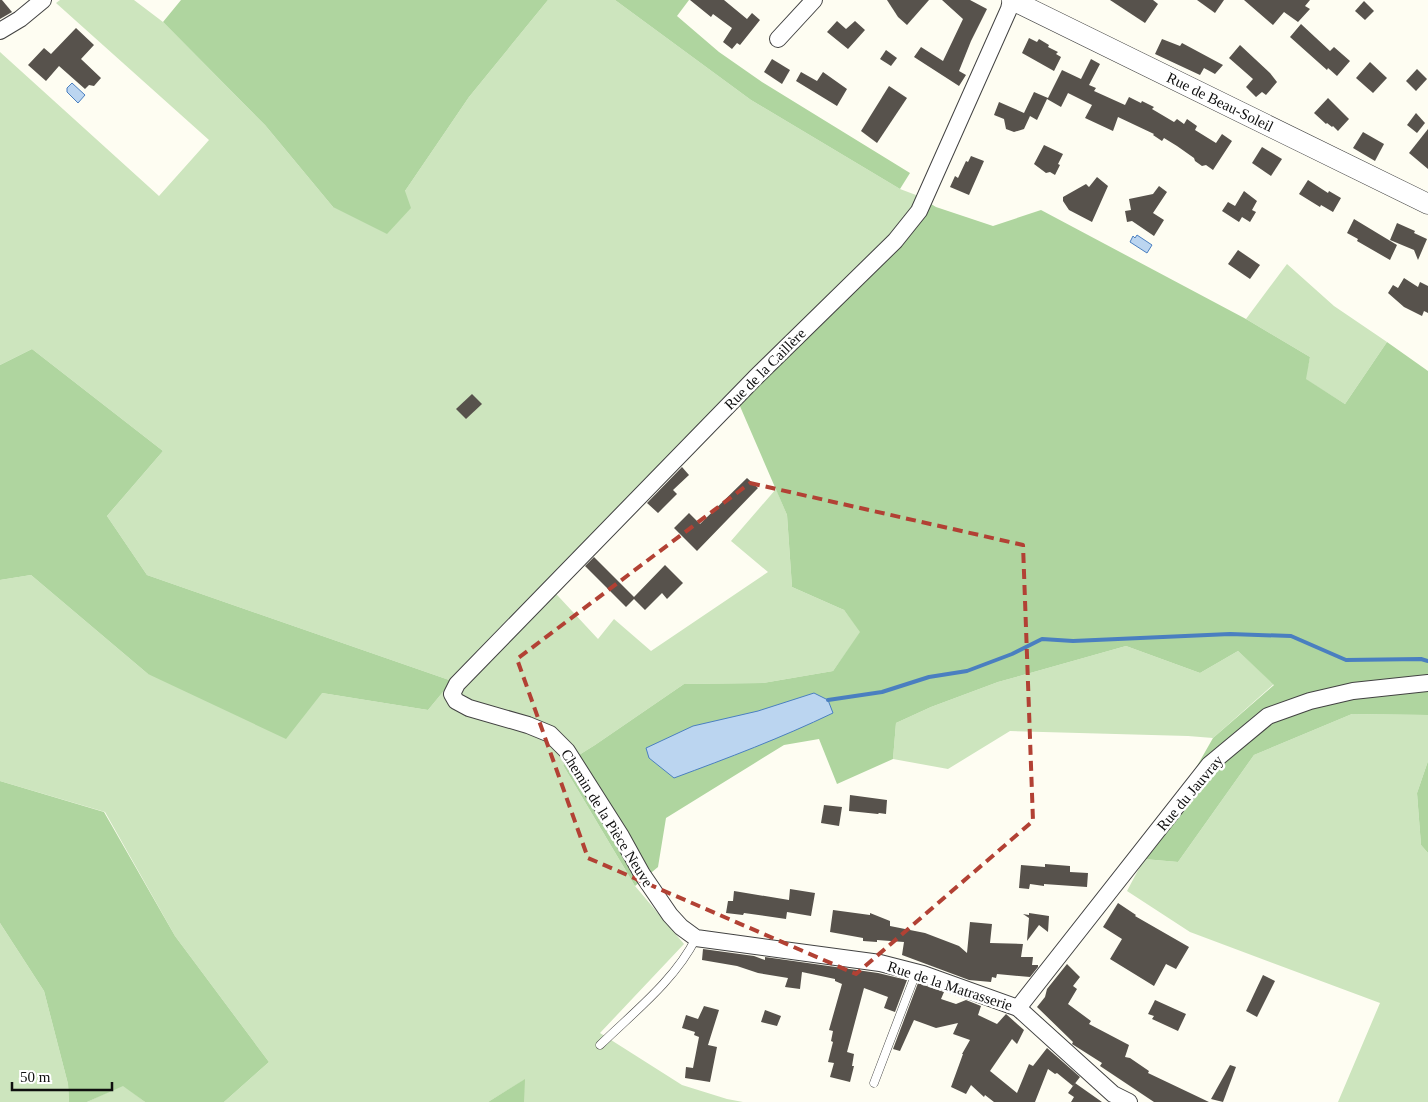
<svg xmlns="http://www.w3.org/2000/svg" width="1428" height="1102" font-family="'Times New Roman',serif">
	<rect width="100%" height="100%" fill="#fefdf2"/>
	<g fill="#cde5be">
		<path d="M60,0H134L163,22L265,125L333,207L405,191L469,97L548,0H615L751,100L900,189L916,195L900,233L546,583L598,639L614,619L651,651L768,572L731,541L776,489L787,515L792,587L844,610L861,632L833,671L763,683L684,684L595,745L563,765L635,886L684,944L600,1033L682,1085L727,1099L743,1102H524V1080L488,1102H224L269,1062L175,936L105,812L0,781V580L31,575L148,674L322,693L428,710L452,681L147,575L107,516L163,451L32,349L0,365V52L159,196L209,140L56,3Z"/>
		<path d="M1287,264L1334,306L1387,342L1345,404L1305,379L1310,357L1246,319Z"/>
		<path d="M1126,646L1200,673L1238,651L1274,684L1213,738L1188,736L1010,731L948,769L893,759L896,723L931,707L998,682Z"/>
		<path d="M1352,714L1428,715V761L1417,793L1421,845L1428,853V1102H1338L1380,1003L1190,932L1127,891L1144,859L1178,862L1254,755Z"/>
		<path d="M0,923L44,991L68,1084L69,1102H0Z"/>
		<path d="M123,1085L145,1102H87Z"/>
	</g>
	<g fill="#afd59f">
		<path d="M181,0H548L469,97L405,191L411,208L387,234L333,207L265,125L163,22Z"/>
		<path d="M615,0H689L677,16L719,52L762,82L910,173L900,189L751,100Z"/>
		<path d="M916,195L936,207L993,226L1041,210L1246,319L1310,357L1306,379L1345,404L1387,342L1428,371V715L1352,714L1254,755L1178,862L1144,859L1213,738L1274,685L1238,651L1200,673L1126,646L998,682L931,707L896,723L893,759L837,784L819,739L784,745L666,818L658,867L635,886L563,765L595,745L684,684L763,683L833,671L860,632L844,610L792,587L787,515L739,404L900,233Z"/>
		<path d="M32,349L163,451L107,516L147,575L452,681L428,710L322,693L286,739L148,674L31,575L0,580V365Z"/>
		<path d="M1428,761V853L1421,845L1417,793Z"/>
		<path d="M0,781L104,812L175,936L269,1062L224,1102H145L123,1086L87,1102H69L68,1084L44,991L0,923Z"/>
		<path d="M525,1079L524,1102H488Z"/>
	</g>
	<g fill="#bbd5f0" stroke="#4a7fc0">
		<path d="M72,83L85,95L78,103L67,92V88Z"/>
		<path d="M1137,235L1152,245L1147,253L1130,242L1133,236L1135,238Z"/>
		<path d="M814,693L828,700L833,713C781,738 728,758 674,778L649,758L646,748L693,726L758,711Z"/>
	</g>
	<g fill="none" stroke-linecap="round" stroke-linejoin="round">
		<path stroke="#4a7fc0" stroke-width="4" d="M828,700L882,692L929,677L967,671L1012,654L1042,639L1073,641L1230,634L1291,636L1346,660L1421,659L1428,661"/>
	</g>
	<g fill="#57524c">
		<path d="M0,0H2L12,12L0,19Z"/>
		<path d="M690,0H724L747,19L752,13L760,20L740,45L737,43L732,49L723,42L732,28L713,14L711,17Z"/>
		<path d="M887,0H929L907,25L898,17Z"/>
		<path d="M942,0H970L987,9L971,41L959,71L966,75L959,86L914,57L921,47L943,61L963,19Z"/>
		<path d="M1110,0H1153L1158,4L1145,23Z"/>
		<path d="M1197,0H1224L1215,13Z"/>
		<path d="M1244,0H1310L1305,6L1310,9L1298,22L1284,12L1273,25Z"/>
		<path d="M1364,1L1374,11L1365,20L1355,11Z"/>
		<path d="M837,21L846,29L855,21L865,30L848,49L827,32Z"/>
		<path d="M1301,24L1330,51L1334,47L1350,61L1337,76L1328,68L1327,70L1290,37Z"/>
		<path d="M76,28L94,45L81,59L101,78L94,86L89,85L85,89L59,66L46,81L28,65L44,48L51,54Z"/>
		<path d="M1029,38L1037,42L1039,39L1049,45L1048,47L1058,52L1056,54L1061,57L1054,71L1022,53Z"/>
		<path d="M1162,39L1180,46L1182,43L1223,65L1215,74L1204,68L1200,75L1155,54Z"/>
		<path d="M1240,45L1270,73L1277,82L1266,95L1262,92L1256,97L1246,87L1253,79L1229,58Z"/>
		<path d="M886,50L897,58L891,66L880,59Z"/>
		<path d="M772,59L790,70L782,84L764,72Z"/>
		<path d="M1091,59L1100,64L1089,85L1096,88L1094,91L1125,105L1129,97L1141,103L1142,101L1154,107L1152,109L1174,122L1177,119L1184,124L1187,119L1197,126L1195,130L1216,143L1222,134L1232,141L1213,170L1206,165L1202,166L1195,161L1194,158L1177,146L1164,138L1162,141L1153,135L1154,134L1118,117L1113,131L1085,118L1092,105L1068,93L1061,107L1047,99L1037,120L1030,116L1024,129L1014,132L1006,129L1004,119L994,115L999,102L1024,113L1034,92L1048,98L1062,70L1081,79Z"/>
		<path d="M1370,62L1387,78L1373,93L1356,78Z"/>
		<path d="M1417,69L1427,79L1416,91L1406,81Z"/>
		<path d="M801,72L817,81L823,72L847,89L837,106L796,81Z"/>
		<path d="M889,86L907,98L877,143L861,131Z"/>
		<path d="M1328,98L1349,119L1338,131L1333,126L1332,127L1327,123L1326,124L1314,113Z"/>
		<path d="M1416,113L1425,123L1417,133L1407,125Z"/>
		<path d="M1428,129V169L1409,153Z"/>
		<path d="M1363,132L1384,144L1375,161L1353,148Z"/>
		<path d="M1044,145L1063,154L1058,164L1060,165L1055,175L1050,172L1046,173L1034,164Z"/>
		<path d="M1262,147L1282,159L1271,176L1252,163Z"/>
		<path d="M971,156L984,161L969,195L950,187L955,176L958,178L966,161L968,162Z"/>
		<path d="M1097,177L1108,186L1092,222L1069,210L1063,201V197L1086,184L1089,187Z"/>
		<path d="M1308,180L1328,193L1329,191L1341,198L1333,212L1321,205L1320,207L1299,194Z"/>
		<path d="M1159,186L1167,192L1153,213L1164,220L1154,236L1132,221L1127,222L1125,211L1131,210L1129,199L1153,194Z"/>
		<path d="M1244,191L1257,201L1252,210L1256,212L1250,222L1242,217L1239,222L1222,211L1228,202L1235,206Z"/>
		<path d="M1354,219L1397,245L1390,260L1357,241L1358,239L1347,233Z"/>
		<path d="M1397,223L1415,231L1414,233L1427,239L1418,260L1414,250L1390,240Z"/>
		<path d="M1238,250L1260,265L1250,279L1228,264Z"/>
		<path d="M1404,278L1418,287L1420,282L1428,286V313L1424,311L1422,316L1404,307L1388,293L1393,285L1398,288Z"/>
		<path d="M472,394L482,404L466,419L456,409Z"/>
		<path d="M682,467L689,475L673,490L677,494L658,513L647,503Z"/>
		<path d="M747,478L758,488L697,551L674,528L689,513L700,524Z"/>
		<path d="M594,557L634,597L665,565L683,583L667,599L662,593L645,610L634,599L626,607L585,566Z"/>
		<path d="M850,795L887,800L886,814L879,813L878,814L849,811Z"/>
		<path d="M824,805L842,807L839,826L821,823Z"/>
		<path d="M1045,864L1070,866V872L1088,873L1087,887L1044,884V886L1030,884L1029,889L1019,888L1021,865L1045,867Z"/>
		<path d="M790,889L815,893L811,916L787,912L786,919L744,913L743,915L726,913L728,901H733L734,891L789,900Z"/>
		<path d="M1118,903L1136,915L1135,916L1189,947L1176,969L1166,964L1154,986L1110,959L1122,939L1103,927Z"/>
		<path d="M833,910L870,915V913L890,921V926L925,933L959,946L967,953L970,922L992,924L990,943L1023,944L1021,957H1033L1032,965H1038V967L1030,977L997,974L996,978L992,977L991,982L969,980L902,955L904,942L877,940V942L863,941V938L830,932Z"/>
		<path d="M1029,913L1049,916L1048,932L1039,925L1027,941L1029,918L1023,914L1029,915Z"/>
		<path d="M703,949L754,956L765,960V957L878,973L907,980L895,1012L884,1008L888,997L864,988L847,1052L854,1054L852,1066H854L850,1082L830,1077L834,1063L828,1062L833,1042L831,1041L833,1031L829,1030L842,984L835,981V979L802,972L800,989L785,987L788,978L758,973L737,966L702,960Z"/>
		<path d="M1067,964L1080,977L1073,986L1077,989L1068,1004L1091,1021L1089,1024L1129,1045L1125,1057L1130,1058L1149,1071L1148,1073L1209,1102H1154L1100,1066L1102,1063L1072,1044L1073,1042L1037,1007L1045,997L1047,989Z"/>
		<path d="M1263,975L1275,981L1257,1017L1246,1011Z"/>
		<path d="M918,983L944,992L941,999L956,1004L966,1000L981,1006L978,1015L997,1024L1006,1014L1024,1030L1017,1044L1012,1039L990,1071L1017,1093L1029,1064L1033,1066L1047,1048L1080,1077L1073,1086L1057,1073L1055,1074L1048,1069L1035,1102H994L985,1095L984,1097L971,1085L966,1094L951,1087L963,1054H962L970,1040L953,1034L958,1023L936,1028L914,1020L900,1051L893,1049Z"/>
		<path d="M1155,1000L1186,1014L1178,1031L1152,1019L1154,1016L1148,1014Z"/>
		<path d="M704,1006L719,1010L708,1045L717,1047L710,1082L685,1078L686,1067L693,1068L699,1037L694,1035L695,1032L682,1028L686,1015L698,1019Z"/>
		<path d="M765,1010L781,1016L777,1026L761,1022Z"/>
		<path d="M1230,1065L1236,1067L1223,1102L1211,1099Z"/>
		<path d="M1075,1083L1102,1102H1071L1074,1097L1068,1093Z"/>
	</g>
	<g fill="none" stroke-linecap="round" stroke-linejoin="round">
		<g stroke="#424242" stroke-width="9">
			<g id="service">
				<path d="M600,1045C634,1012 675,980 696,938"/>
				<path d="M874,1083L916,973"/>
			</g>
		</g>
		<g stroke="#424242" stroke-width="18">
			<g id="minor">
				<path d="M1011,0L1009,9L919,211L895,241L755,378L457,684L452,694L456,701L469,708L528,725L550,734L567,751L621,836L642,874L670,915L681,927L696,938L880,963L923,974L1018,1008L1113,1094L1129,1102"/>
				<path d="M0,31L20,19L43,0"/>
				<path d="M778,39L814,0"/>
				<path d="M1018,1008L1209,765L1268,716L1310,701L1353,691L1428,683"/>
			</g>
		</g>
		<g stroke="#424242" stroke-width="21">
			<path id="tertiary" d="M1012,0L1428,204"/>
		</g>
		<use href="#service" stroke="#fff" stroke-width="8"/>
		<use href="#minor" stroke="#fff" stroke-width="16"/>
		<use href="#tertiary" stroke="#fff" stroke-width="20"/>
	</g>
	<path fill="none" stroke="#b24134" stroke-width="4" stroke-dasharray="10 6" stroke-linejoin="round" d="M750,483L1023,545L1033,821L856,974L588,858L517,659Z"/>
	<g text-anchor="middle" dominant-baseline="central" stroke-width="5" stroke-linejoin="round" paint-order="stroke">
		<g font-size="15" fill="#0f0f0f" stroke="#fff">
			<text transform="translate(1220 102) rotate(26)">Rue de Beau-Soleil</text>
			<text transform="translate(765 369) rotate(-45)">Rue de la Caillère</text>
			<text transform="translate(1190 793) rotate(-50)">Rue du Jauvray</text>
			<text transform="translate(607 818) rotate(58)">Chemin de la Pièce Neuve</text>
			<text transform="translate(950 986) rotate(18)">Rue de la Matrasserie</text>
		</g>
	</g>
	<path d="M12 1082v8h100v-8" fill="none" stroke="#0f0f0f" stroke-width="2.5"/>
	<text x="20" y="1082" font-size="15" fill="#0f0f0f" stroke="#ffffff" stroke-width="4" paint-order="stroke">50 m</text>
</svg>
